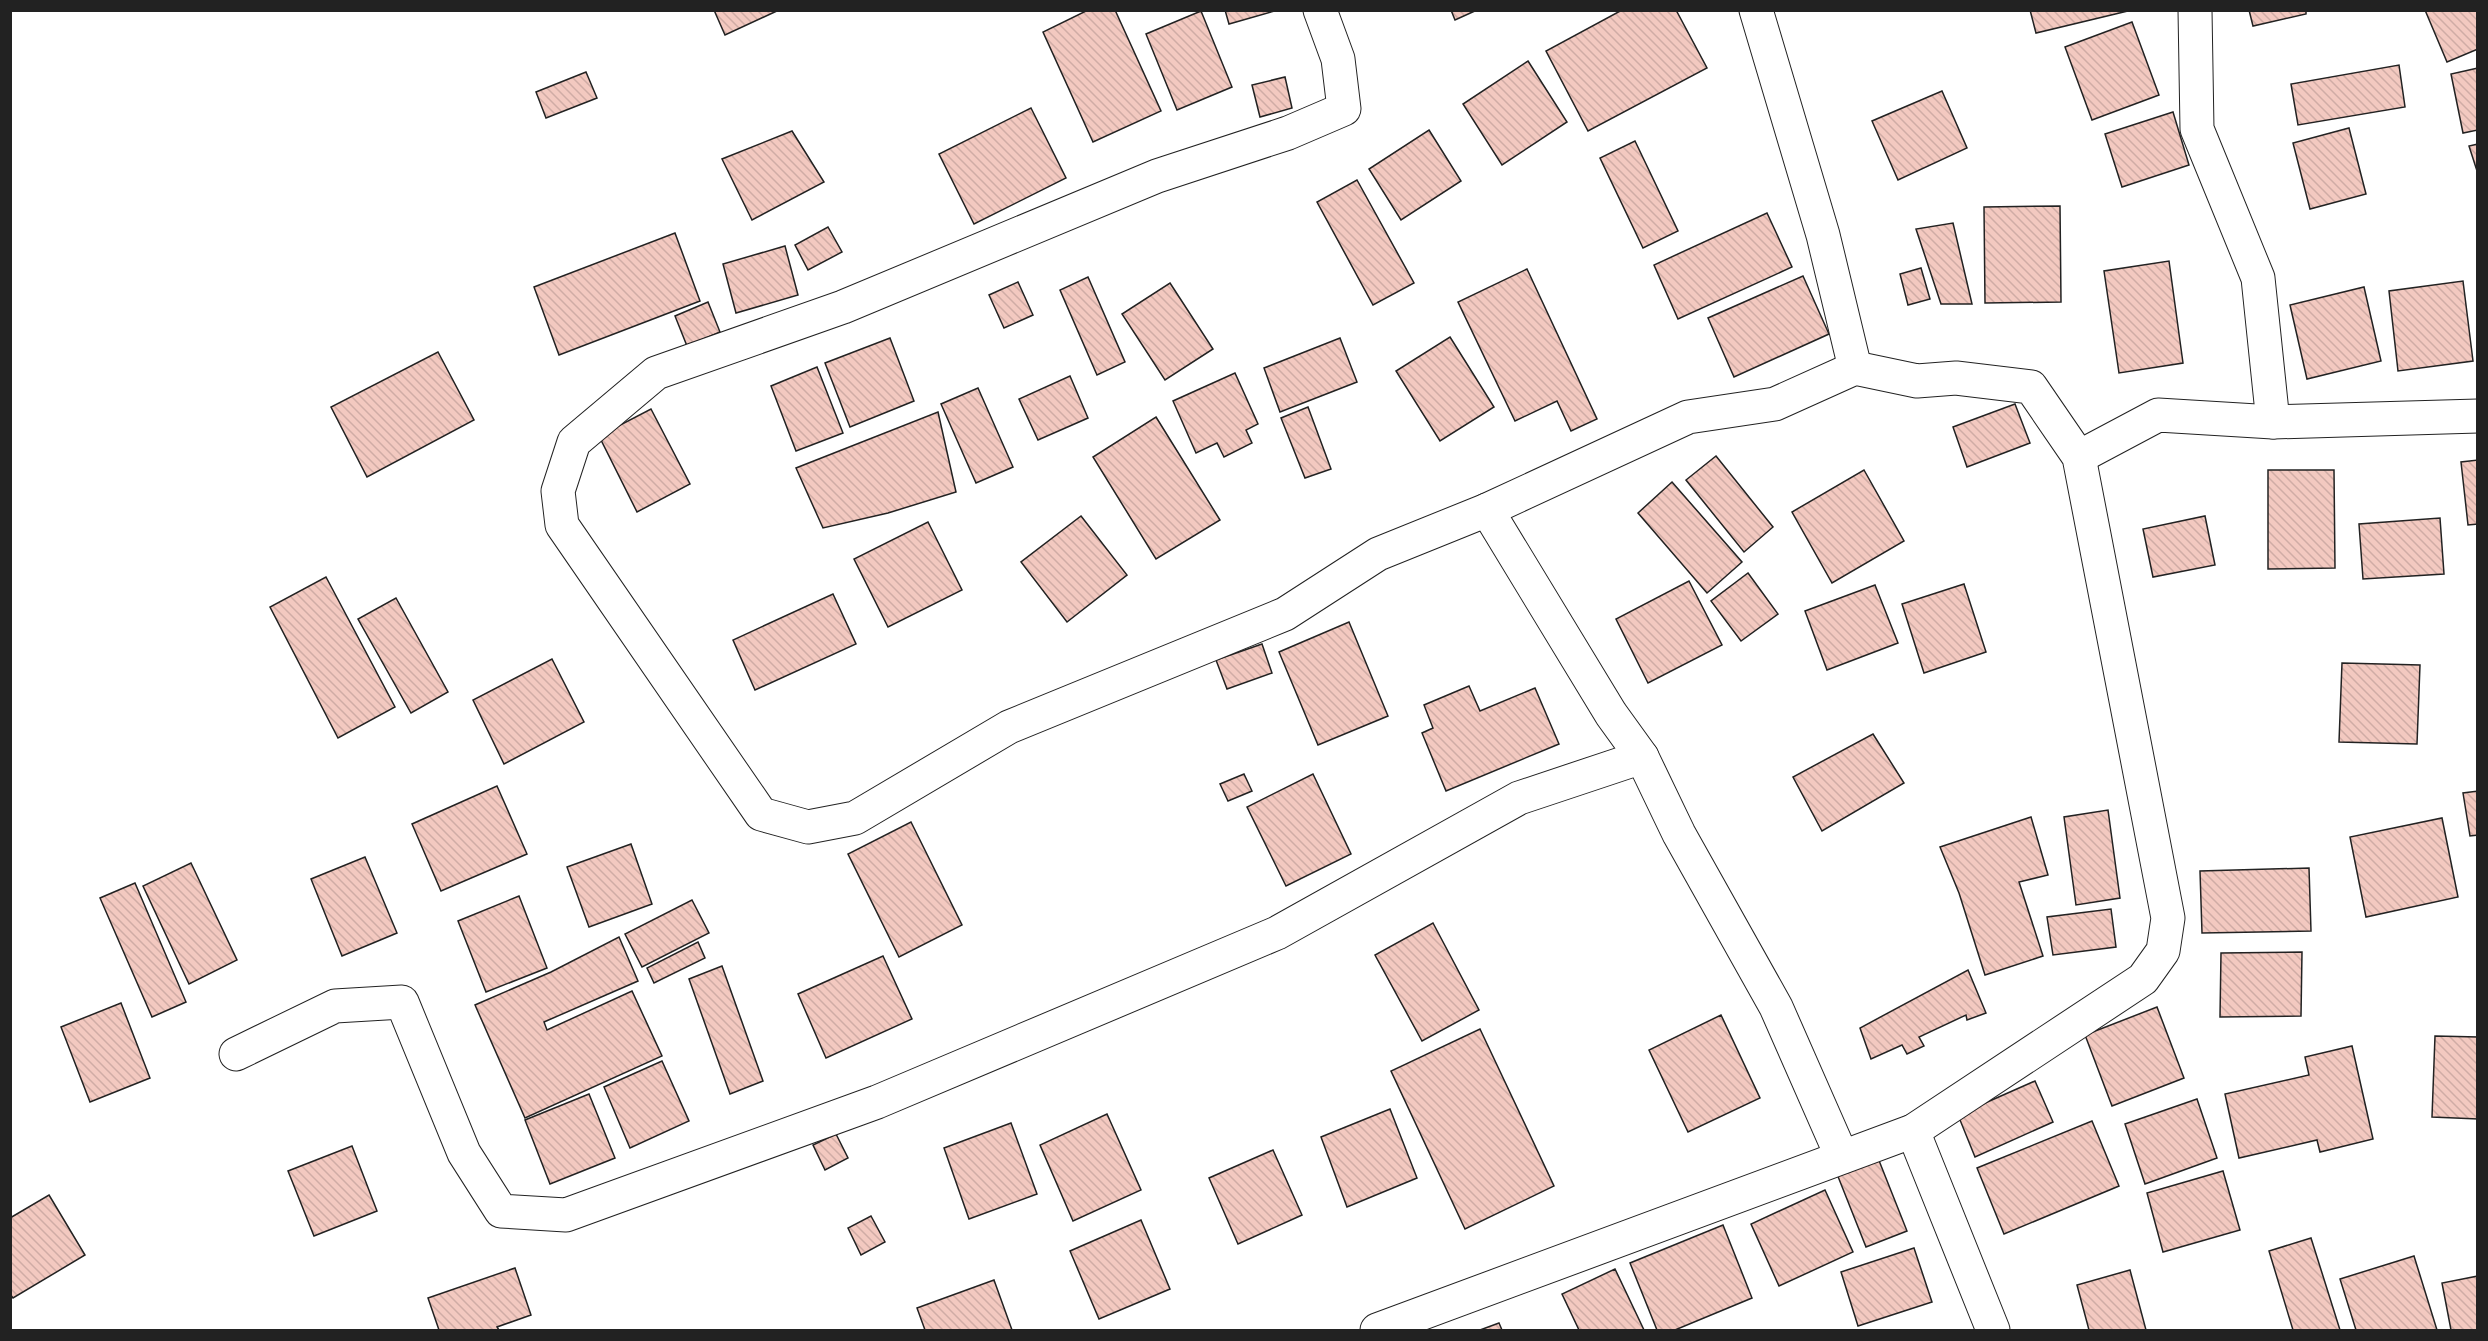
<svg xmlns="http://www.w3.org/2000/svg" width="2488" height="1341" viewBox="0 0 2488 1341" font-family="'DM Sans',sans-serif">
	<style>
		.building { fill: url(#building-back-hatch); stroke: #222; stroke-width: 1.5 }
		.lines { fill: none; stroke-linecap: round; stroke-linejoin: round }
		.minor-casing { stroke: #222; stroke-width: 35 }
		.minor { stroke: #fff; stroke-width: 33 }
	</style>
	<defs>
		<pattern id="building-back-hatch" width="6" height="6" patternUnits="userSpaceOnUse" patternTransform="scale(1.5)"><rect width="6" height="6" fill="#f3c9c0"/><path d="M-1 5l2 2M0 0l6 6M5-1l2 2" fill="none" stroke="#d0aca5"/></pattern>
	</defs>
	<rect width="100%" height="100%" fill="#fff"/>
	<!-- building -->
	<g class="building">
		<path d="M 714,10 L 779,10 L 725,35 Z"/>
		<path d="M 1088,10 L 1115,10 L 1161,111 L 1093,142 L 1043,32 Z"/>
		<path d="M 1225,10 L 1278,10 L 1229,24 Z"/>
		<path d="M 1451,10 L 1477,10 L 1455,20 Z"/>
		<path d="M 1622,10 L 1676,10 L 1707,68 L 1588,131 L 1546,51 Z"/>
		<path d="M 2030,10 L 2132,10 L 2036,33 Z"/>
		<path d="M 2249,10 L 2306,10 L 2306,14 L 2253,26 Z"/>
		<path d="M 2425,10 L 2478,10 L 2478,49 L 2447,62 Z"/>
		<path d="M 1201,11 L 1232,87 L 1177,110 L 1146,34 Z"/>
		<path d="M 2132,22 L 2159,95 L 2092,120 L 2065,47 Z"/>
		<path d="M 1528,61 L 1567,122 L 1502,165 L 1463,104 Z"/>
		<path d="M 2399,65 L 2405,107 L 2298,125 L 2291,84 Z"/>
		<path d="M 2478,68 L 2478,130 L 2463,133 L 2451,74 Z"/>
		<path d="M 586,72 L 597,98 L 546,118 L 536,92 Z"/>
		<path d="M 1285,77 L 1292,108 L 1260,117 L 1252,85 Z"/>
		<path d="M 1942,91 L 1967,148 L 1898,180 L 1872,121 Z"/>
		<path d="M 1031,108 L 1066,178 L 974,224 L 939,154 Z"/>
		<path d="M 2173,112 L 2189,165 L 2122,187 L 2105,134 Z"/>
		<path d="M 2349,128 L 2366,194 L 2310,209 L 2293,143 Z"/>
		<path d="M 1429,130 L 1461,181 L 1401,220 L 1369,169 Z"/>
		<path d="M 792,131 L 824,182 L 752,220 L 722,159 Z"/>
		<path d="M 1635,141 L 1678,231 L 1643,248 L 1600,158 Z"/>
		<path d="M 2478,144 L 2478,174 L 2469,146 Z"/>
		<path d="M 1357,180 L 1414,283 L 1373,305 L 1317,202 Z"/>
		<path d="M 2060,206 L 2061,302 L 1985,303 L 1984,207 Z"/>
		<path d="M 1767,213 L 1792,267 L 1678,319 L 1654,265 Z"/>
		<path d="M 1953,223 L 1972,304 L 1941,304 L 1916,229 Z"/>
		<path d="M 828,227 L 842,252 L 808,270 L 795,245 Z"/>
		<path d="M 675,233 L 700,301 L 559,355 L 534,287 Z"/>
		<path d="M 785,246 L 798,295 L 736,313 L 723,264 Z"/>
		<path d="M 2169,261 L 2183,363 L 2119,373 L 2104,271 Z"/>
		<path d="M 1921,268 L 1930,299 L 1908,305 L 1900,274 Z"/>
		<path d="M 1527,269 L 1597,419 L 1571,431 L 1557,401 L 1515,421 L 1458,302 Z"/>
		<path d="M 1803,276 L 1829,334 L 1734,377 L 1708,318 Z"/>
		<path d="M 1088,277 L 1125,362 L 1097,375 L 1060,290 Z"/>
		<path d="M 2463,281 L 2473,361 L 2398,371 L 2389,291 Z"/>
		<path d="M 1018,282 L 1033,315 L 1004,328 L 989,295 Z"/>
		<path d="M 1170,283 L 1213,349 L 1165,380 L 1122,314 Z"/>
		<path d="M 2364,287 L 2381,361 L 2307,379 L 2290,305 Z"/>
		<path d="M 708,302 L 720,332 L 687,346 L 675,316 Z"/>
		<path d="M 1450,337 L 1494,407 L 1440,441 L 1396,371 Z"/>
		<path d="M 890,338 L 914,401 L 850,427 L 825,363 Z"/>
		<path d="M 1340,338 L 1357,382 L 1280,412 L 1264,368 Z"/>
		<path d="M 438,352 L 474,420 L 367,477 L 331,407 Z"/>
		<path d="M 817,367 L 843,433 L 796,451 L 771,386 Z"/>
		<path d="M 1235,373 L 1258,424 L 1246,430 L 1252,443 L 1224,457 L 1217,443 L 1196,453 L 1173,401 Z"/>
		<path d="M 1070,376 L 1088,418 L 1038,440 L 1019,399 Z"/>
		<path d="M 978,388 L 1013,467 L 976,483 L 941,404 Z"/>
		<path d="M 2015,404 L 2030,443 L 1967,467 L 1953,427 Z"/>
		<path d="M 1308,407 L 1331,469 L 1305,478 L 1281,418 Z"/>
		<path d="M 651,409 L 690,484 L 637,512 L 599,436 Z"/>
		<path d="M 938,412 L 956,492 L 888,513 L 823,528 L 796,468 Z"/>
		<path d="M 1156,417 L 1220,520 L 1156,559 L 1093,457 Z"/>
		<path d="M 1716,456 L 1773,527 L 1744,552 L 1686,480 Z"/>
		<path d="M 2478,460 L 2478,524 L 2468,525 L 2461,462 Z"/>
		<path d="M 1864,470 L 1904,541 L 1832,583 L 1792,512 Z"/>
		<path d="M 2268,470 L 2334,470 L 2335,568 L 2268,569 Z"/>
		<path d="M 1672,482 L 1742,562 L 1707,593 L 1638,513 Z"/>
		<path d="M 1081,516 L 1127,575 L 1067,622 L 1021,562 Z"/>
		<path d="M 2205,516 L 2215,565 L 2153,577 L 2143,529 Z"/>
		<path d="M 2440,518 L 2444,574 L 2363,579 L 2359,524 Z"/>
		<path d="M 928,522 L 962,590 L 888,627 L 854,559 Z"/>
		<path d="M 1748,573 L 1778,614 L 1741,641 L 1711,601 Z"/>
		<path d="M 326,577 L 395,707 L 338,738 L 270,607 Z"/>
		<path d="M 1689,581 L 1722,645 L 1648,683 L 1616,619 Z"/>
		<path d="M 1964,584 L 1986,652 L 1924,673 L 1902,604 Z"/>
		<path d="M 1875,585 L 1898,643 L 1827,670 L 1805,611 Z"/>
		<path d="M 833,594 L 856,644 L 755,690 L 733,640 Z"/>
		<path d="M 396,598 L 448,692 L 411,713 L 358,619 Z"/>
		<path d="M 1349,622 L 1388,716 L 1318,745 L 1279,652 Z"/>
		<path d="M 1262,644 L 1272,673 L 1227,689 L 1216,660 Z"/>
		<path d="M 552,659 L 584,722 L 504,764 L 473,700 Z"/>
		<path d="M 2342,663 L 2420,665 L 2417,744 L 2339,742 Z"/>
		<path d="M 1469,686 L 1480,711 L 1535,688 L 1559,744 L 1446,791 L 1422,733 L 1433,728 L 1424,705 Z"/>
		<path d="M 1873,734 L 1904,783 L 1822,831 L 1793,777 Z"/>
		<path d="M 1244,774 L 1252,791 L 1228,801 L 1220,784 Z"/>
		<path d="M 1313,774 L 1351,854 L 1286,886 L 1247,807 Z"/>
		<path d="M 497,786 L 527,854 L 441,891 L 412,824 Z"/>
		<path d="M 2478,791 L 2478,835 L 2470,836 L 2463,793 Z"/>
		<path d="M 2108,810 L 2120,898 L 2076,905 L 2064,817 Z"/>
		<path d="M 2031,817 L 2048,875 L 2019,882 L 2043,956 L 1985,975 L 1959,893 L 1940,847 Z"/>
		<path d="M 2442,818 L 2458,897 L 2366,917 L 2350,837 Z"/>
		<path d="M 911,822 L 962,925 L 899,957 L 848,854 Z"/>
		<path d="M 631,844 L 652,904 L 589,927 L 567,867 Z"/>
		<path d="M 365,857 L 397,933 L 342,956 L 311,879 Z"/>
		<path d="M 191,863 L 237,960 L 189,984 L 143,886 Z"/>
		<path d="M 2309,868 L 2311,931 L 2202,933 L 2200,871 Z"/>
		<path d="M 135,883 L 186,1002 L 152,1017 L 100,898 Z"/>
		<path d="M 519,896 L 547,968 L 486,992 L 458,921 Z"/>
		<path d="M 692,900 L 709,933 L 642,967 L 625,934 Z"/>
		<path d="M 2111,909 L 2116,947 L 2053,955 L 2047,917 Z"/>
		<path d="M 1433,923 L 1479,1010 L 1422,1041 L 1375,955 Z"/>
		<path d="M 619,937 L 638,981 L 544,1022 L 547,1030 L 632,991 L 662,1056 L 525,1118 L 475,1005 L 551,972 Z"/>
		<path d="M 698,942 L 705,958 L 654,983 L 647,968 Z"/>
		<path d="M 2302,952 L 2301,1016 L 2220,1017 L 2221,953 Z"/>
		<path d="M 883,956 L 912,1019 L 826,1058 L 798,994 Z"/>
		<path d="M 722,966 L 763,1081 L 730,1094 L 689,979 Z"/>
		<path d="M 1968,970 L 1986,1013 L 1967,1020 L 1966,1015 L 1919,1037 L 1924,1046 L 1907,1054 L 1902,1045 L 1871,1059 L 1860,1028 Z"/>
		<path d="M 121,1003 L 150,1078 L 90,1102 L 61,1027 Z"/>
		<path d="M 2157,1007 L 2184,1078 L 2112,1106 L 2085,1035 Z"/>
		<path d="M 1721,1015 L 1760,1098 L 1688,1132 L 1649,1050 Z"/>
		<path d="M 1480,1029 L 1554,1186 L 1465,1229 L 1391,1071 Z"/>
		<path d="M 2435,1036 L 2478,1037 L 2478,1119 L 2432,1117 Z"/>
		<path d="M 2352,1046 L 2373,1139 L 2320,1152 L 2317,1140 L 2239,1158 L 2225,1094 L 2309,1075 L 2305,1057 Z"/>
		<path d="M 662,1061 L 689,1121 L 630,1148 L 604,1087 Z"/>
		<path d="M 2035,1081 L 2053,1122 L 1975,1157 L 1958,1115 Z"/>
		<path d="M 589,1094 L 615,1158 L 550,1184 L 525,1120 Z"/>
		<path d="M 2197,1099 L 2217,1158 L 2145,1184 L 2125,1124 Z"/>
		<path d="M 1390,1109 L 1417,1178 L 1347,1207 L 1321,1137 Z"/>
		<path d="M 1107,1114 L 1141,1190 L 1073,1221 L 1040,1145 Z"/>
		<path d="M 2092,1121 L 2119,1186 L 2004,1234 L 1977,1168 Z"/>
		<path d="M 1011,1123 L 1037,1194 L 969,1219 L 944,1148 Z"/>
		<path d="M 836,1134 L 848,1158 L 825,1170 L 813,1145 Z"/>
		<path d="M 352,1146 L 377,1211 L 314,1236 L 288,1171 Z"/>
		<path d="M 1273,1150 L 1302,1215 L 1238,1244 L 1209,1178 Z"/>
		<path d="M 1878,1158 L 1907,1231 L 1866,1247 L 1837,1174 Z"/>
		<path d="M 2223,1171 L 2240,1230 L 2163,1252 L 2147,1193 Z"/>
		<path d="M 1825,1190 L 1853,1252 L 1779,1286 L 1751,1224 Z"/>
		<path d="M 49,1195 L 85,1255 L 13,1298 L 10,1294 L 10,1218 Z"/>
		<path d="M 871,1216 L 885,1242 L 861,1255 L 848,1228 Z"/>
		<path d="M 1141,1220 L 1170,1289 L 1099,1319 L 1070,1251 Z"/>
		<path d="M 1723,1225 L 1752,1298 L 1675,1330 L 1657,1330 L 1630,1263 Z"/>
		<path d="M 2311,1238 L 2340,1330 L 2293,1330 L 2269,1251 Z"/>
		<path d="M 1914,1248 L 1932,1302 L 1858,1326 L 1841,1272 Z"/>
		<path d="M 2414,1256 L 2437,1330 L 2356,1330 L 2340,1279 Z"/>
		<path d="M 515,1268 L 531,1315 L 497,1327 L 499,1330 L 439,1330 L 428,1298 Z"/>
		<path d="M 1615,1269 L 1644,1330 L 1579,1330 L 1562,1294 Z"/>
		<path d="M 2130,1270 L 2146,1330 L 2089,1330 L 2077,1285 Z"/>
		<path d="M 2478,1276 L 2478,1330 L 2451,1330 L 2442,1283 Z"/>
		<path d="M 994,1280 L 1012,1330 L 925,1330 L 917,1308 Z"/>
		<path d="M 1499,1323 L 1502,1330 L 1480,1330 Z"/>
	</g>
	<g class="lines">
		<!-- minor casing -->
		<g class="minor-casing">
			<g id="minor">
				<path d="M 1320,10 L 1338,59 L 1344,109 L 1288,133 L 1157,176 L 843,307 L 656,373 L 574,442 L 558,491 L 562,525 L 761,814 L 808,827 L 855,818 L 1009,727 L 1285,614 L 1378,554 L 1487,510 L 1688,417 L 1775,404 L 1855,368 L 1917,381 L 1956,378 L 2031,387 L 2079,457 L 2168,918 L 2163,951 L 2143,979 L 1913,1131 L 1377,1330"/>
				<path d="M 1756,10 L 1823,235 L 1855,368"/>
				<path d="M 2195,10 L 2197,129 L 2258,278 L 2273,422"/>
				<path d="M 2079,457 L 2158,415 L 2273,422 L 2478,416"/>
				<path d="M 1487,510 L 1611,714 L 1642,757 L 1679,834 L 1776,1007 L 1842,1157"/>
				<path d="M 236,1054 L 335,1006 L 402,1002 L 464,1153 L 501,1211 L 566,1215 L 877,1102 L 1277,933 L 1519,798 L 1642,757"/>
				<path d="M 1913,1131 L 1993,1330"/>
			</g>
		</g>
		<!-- minor -->
		<use href="#minor" class="minor"/>
	</g>
	<!-- border -->
	<rect width="2488" height="1341" fill="none" stroke="#222222" stroke-width="24"/>
</svg>
